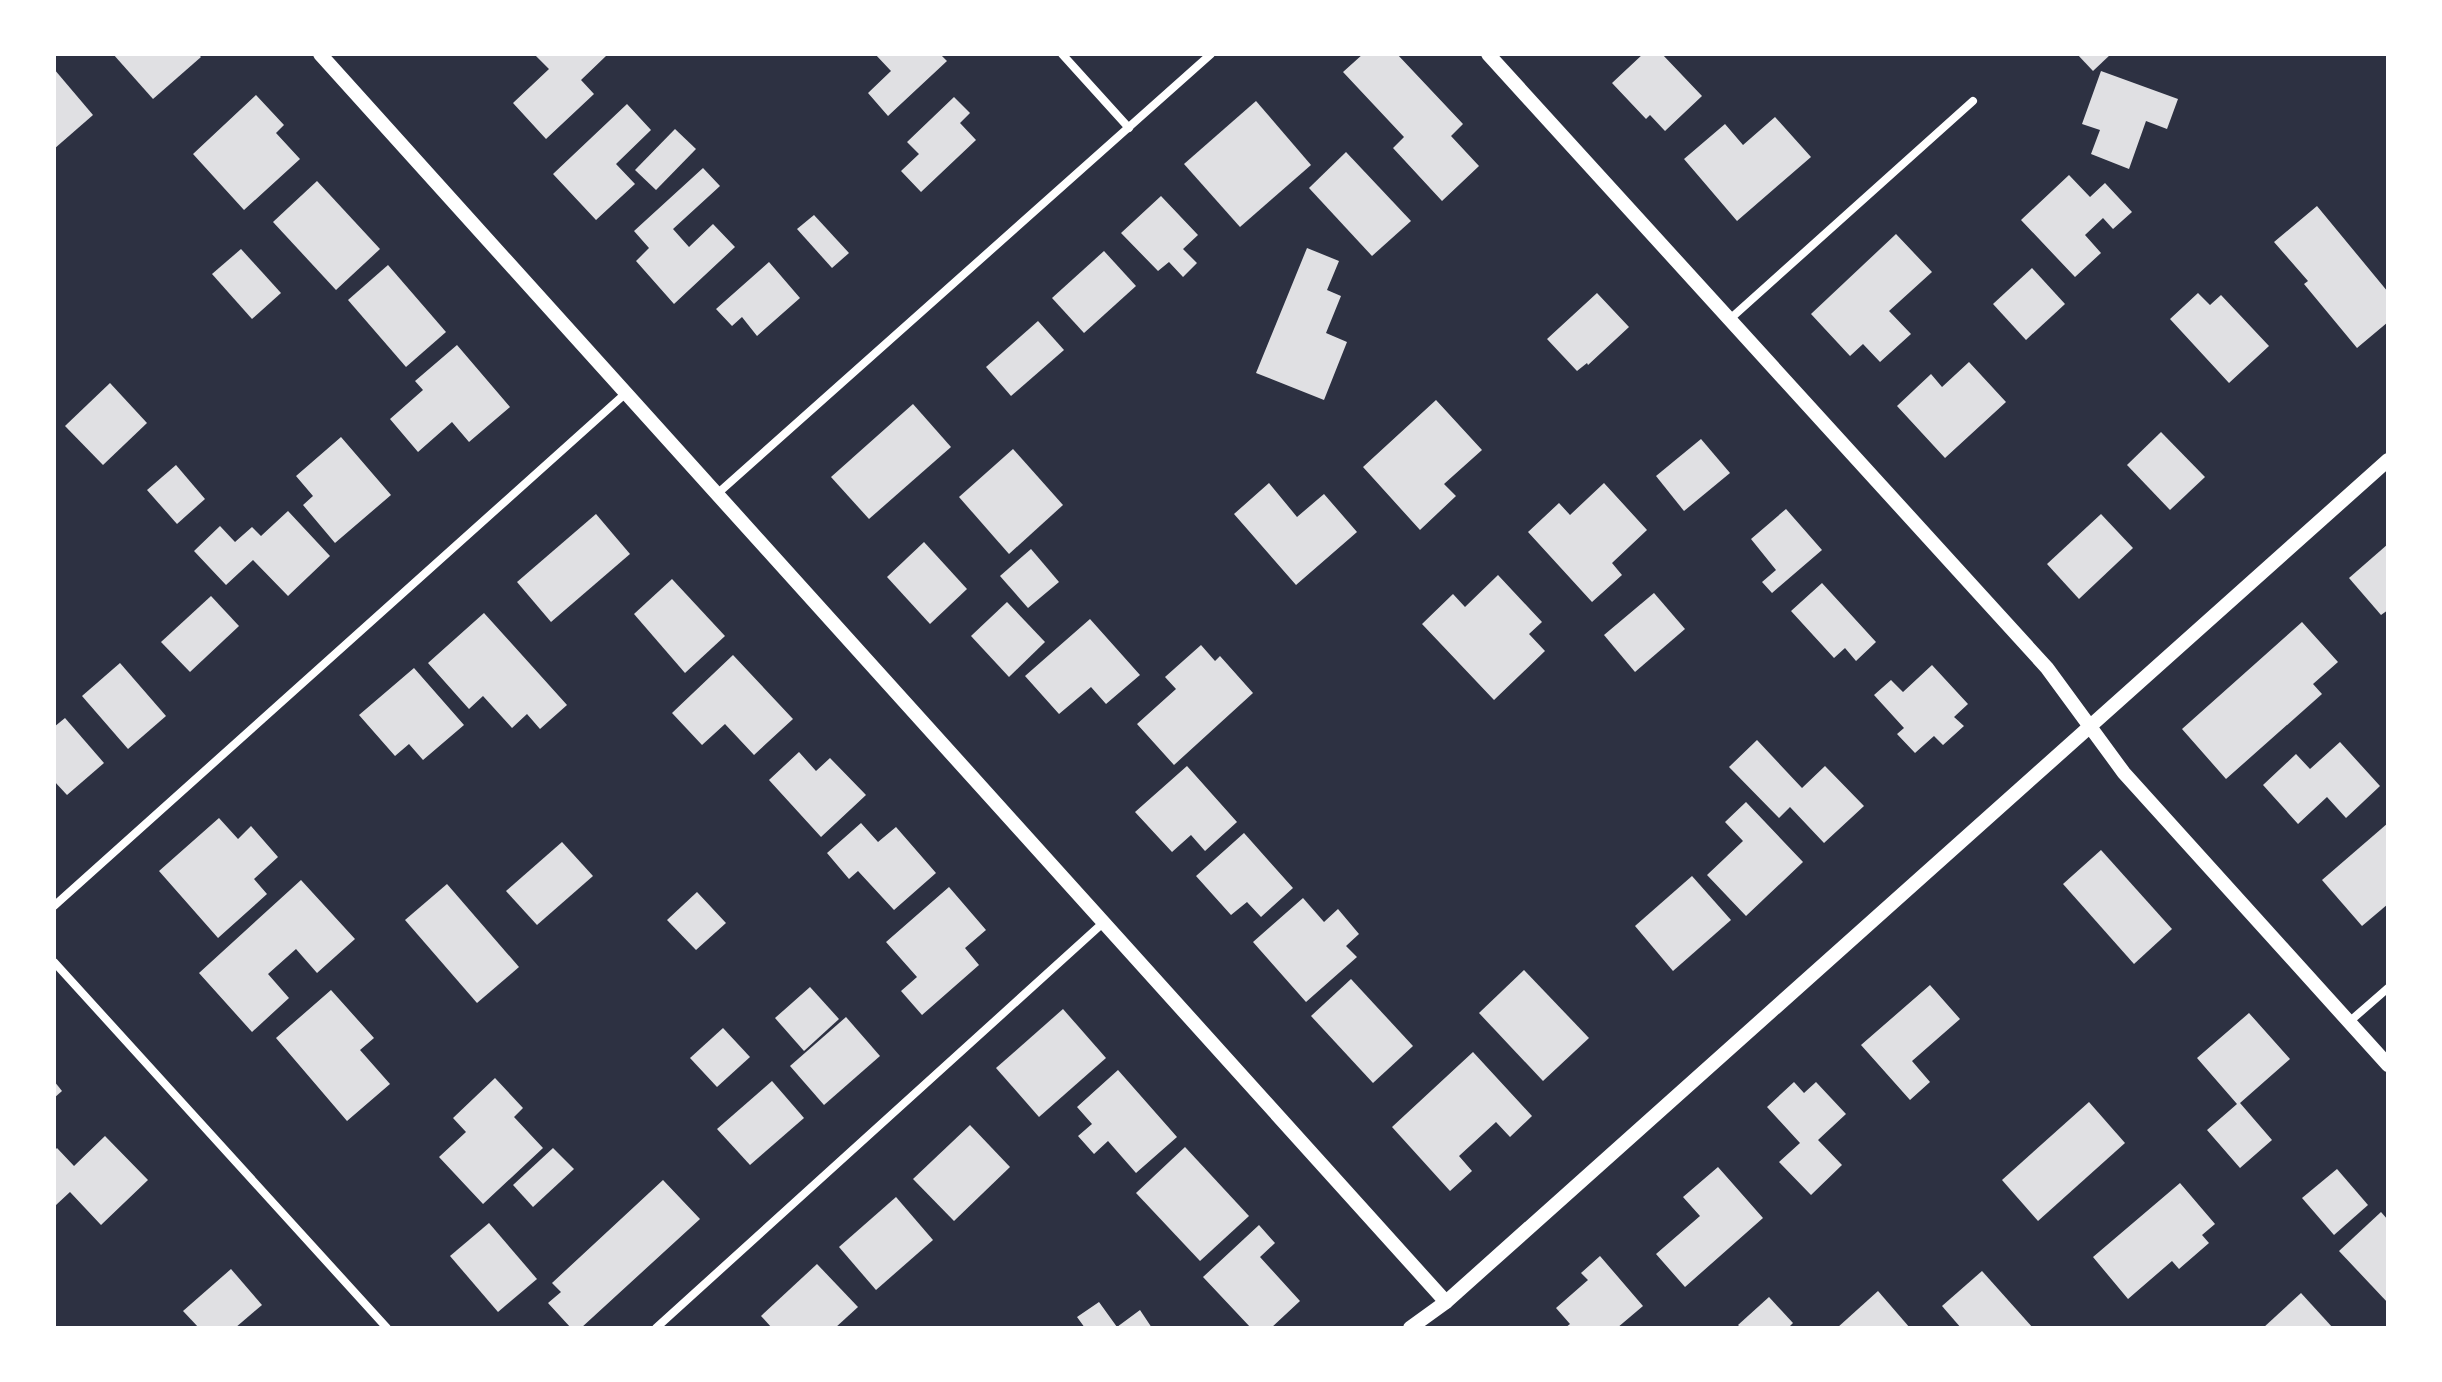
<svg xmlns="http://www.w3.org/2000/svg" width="2442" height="1382" viewBox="0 0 2442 1382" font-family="'Fira Sans',sans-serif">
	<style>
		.building { fill: #e0e0e3 }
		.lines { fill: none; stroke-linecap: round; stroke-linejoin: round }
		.minor { stroke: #fff; stroke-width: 8 }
		.tertiary { stroke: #fff; stroke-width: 14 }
	</style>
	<rect width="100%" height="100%" fill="#2d3142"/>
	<!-- building -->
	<g class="building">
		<path d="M 113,54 L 198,54 L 201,57 L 153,99 Z"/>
		<path d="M 534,54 L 604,54 L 606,56 L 581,80 L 594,94 L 546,139 L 513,103 L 549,69 Z"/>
		<path d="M 875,54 L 940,54 L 947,61 L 888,116 L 868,93 L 891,71 Z"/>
		<path d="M 1363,54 L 1397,54 L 1463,124 L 1451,136 L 1479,166 L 1442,201 L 1393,148 L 1404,137 L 1343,72 Z"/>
		<path d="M 1643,54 L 1662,54 L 1702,96 L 1665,131 L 1650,115 L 1646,119 L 1612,83 Z"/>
		<path d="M 2077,54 L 2111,54 L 2093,71 Z"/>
		<path d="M 54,69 L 93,115 L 54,149 Z"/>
		<path d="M 2101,71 L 2178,99 L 2167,129 L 2146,121 L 2129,169 L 2091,154 L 2100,130 L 2082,124 Z"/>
		<path d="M 256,95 L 284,125 L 276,133 L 300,159 L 244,210 L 193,154 Z"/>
		<path d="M 954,97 L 970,113 L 960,123 L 976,140 L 921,192 L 901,171 L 919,154 L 907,142 Z"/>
		<path d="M 1256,101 L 1311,165 L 1240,227 L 1184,164 Z"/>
		<path d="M 627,104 L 651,130 L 616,164 L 635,184 L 596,220 L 553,174 Z"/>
		<path d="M 1775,117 L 1811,157 L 1737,221 L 1684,159 L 1725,124 L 1743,145 Z"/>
		<path d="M 675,129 L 696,149 L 656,190 L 635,170 Z"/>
		<path d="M 1346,152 L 1411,221 L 1372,256 L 1309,188 Z"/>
		<path d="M 703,168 L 720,186 L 673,229 L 689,247 L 713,224 L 735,247 L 674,304 L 636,261 L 649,248 L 634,231 Z"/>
		<path d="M 2069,175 L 2090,197 L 2105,183 L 2132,212 L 2113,229 L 2103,218 L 2085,235 L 2101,253 L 2075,277 L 2021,220 Z"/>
		<path d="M 317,181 L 380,249 L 336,290 L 273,222 Z"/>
		<path d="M 1161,196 L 1198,235 L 1183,249 L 1197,263 L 1183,277 L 1169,262 L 1158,271 L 1121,233 Z"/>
		<path d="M 2317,206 L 2388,292 L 2388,322 L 2357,348 L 2304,284 L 2308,281 L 2274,242 Z"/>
		<path d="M 814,215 L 849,253 L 832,268 L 797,229 Z"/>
		<path d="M 1896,234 L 1932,272 L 1889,311 L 1911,334 L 1880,362 L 1863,344 L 1850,356 L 1811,314 Z"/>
		<path d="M 1307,248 L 1339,261 L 1327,290 L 1341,296 L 1326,333 L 1347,342 L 1324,400 L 1256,373 Z"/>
		<path d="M 241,249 L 281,293 L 252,319 L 212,274 Z"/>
		<path d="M 1104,251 L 1136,286 L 1084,333 L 1052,298 Z"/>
		<path d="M 769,262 L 800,298 L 757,336 L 742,317 L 732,326 L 716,309 Z"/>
		<path d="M 388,265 L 446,332 L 406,367 L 348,300 Z"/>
		<path d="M 2032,268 L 2065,304 L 2026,340 L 1993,304 Z"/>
		<path d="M 1597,293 L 1629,327 L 1588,365 L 1587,363 L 1577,371 L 1547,339 Z"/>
		<path d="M 2198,293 L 2210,305 L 2221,295 L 2269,346 L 2229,383 L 2170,319 Z"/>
		<path d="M 1038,321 L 1064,350 L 1011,396 L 986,367 Z"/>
		<path d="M 457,345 L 510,407 L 469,442 L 452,422 L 418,452 L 390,419 L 423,390 L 415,381 Z"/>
		<path d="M 1969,362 L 2006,402 L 1945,458 L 1897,406 L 1931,374 L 1942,387 Z"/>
		<path d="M 110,383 L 147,423 L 103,465 L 65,426 Z"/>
		<path d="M 1436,400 L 1482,450 L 1444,484 L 1456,496 L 1420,530 L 1363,467 Z"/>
		<path d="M 913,404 L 951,447 L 869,519 L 831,477 Z"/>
		<path d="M 2161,432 L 2205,477 L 2170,510 L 2127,465 Z"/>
		<path d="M 341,437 L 391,495 L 335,543 L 303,505 L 313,496 L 296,476 Z"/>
		<path d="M 1701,439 L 1730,473 L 1684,511 L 1656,476 Z"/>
		<path d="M 1013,449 L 1063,505 L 1009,554 L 959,497 Z"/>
		<path d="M 176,465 L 205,499 L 177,524 L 147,490 Z"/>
		<path d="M 1269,483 L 1297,517 L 1324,494 L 1357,532 L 1296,585 L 1234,514 Z"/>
		<path d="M 1604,483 L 1647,530 L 1612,563 L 1622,575 L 1592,602 L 1528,532 L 1559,503 L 1570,515 Z"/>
		<path d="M 1786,509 L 1822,550 L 1772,593 L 1762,582 L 1776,570 L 1751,539 Z"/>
		<path d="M 288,511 L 330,556 L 288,596 L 253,560 L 226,585 L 194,551 L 220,526 L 235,542 L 252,527 L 261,536 Z"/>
		<path d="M 596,514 L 630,554 L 551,622 L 517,582 Z"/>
		<path d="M 2101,514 L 2133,548 L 2079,599 L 2047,564 Z"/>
		<path d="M 924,542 L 967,589 L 930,624 L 887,577 Z"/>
		<path d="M 2388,544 L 2388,610 L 2381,615 L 2349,578 Z"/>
		<path d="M 1031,549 L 1059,582 L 1028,608 L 1000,576 Z"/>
		<path d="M 1498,575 L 1542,622 L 1529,634 L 1545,651 L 1494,700 L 1422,624 L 1453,594 L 1465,607 Z"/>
		<path d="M 672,579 L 725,636 L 685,673 L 634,614 Z"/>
		<path d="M 1822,583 L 1876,642 L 1856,661 L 1845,648 L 1834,658 L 1791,611 Z"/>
		<path d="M 1654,593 L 1685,629 L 1635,672 L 1604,635 Z"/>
		<path d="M 211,596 L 239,626 L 190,672 L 161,642 Z"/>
		<path d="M 1007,602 L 1045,642 L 1009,677 L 971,636 Z"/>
		<path d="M 484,613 L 567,705 L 540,729 L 527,714 L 512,728 L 483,696 L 469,709 L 428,663 Z"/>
		<path d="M 1090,619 L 1140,675 L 1106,704 L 1091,687 L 1059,714 L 1025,676 Z"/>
		<path d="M 2302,622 L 2338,662 L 2313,684 L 2322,694 L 2226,779 L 2182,729 Z"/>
		<path d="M 1201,645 L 1215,661 L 1220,656 L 1253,693 L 1174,765 L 1137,724 L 1176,689 L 1165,677 Z"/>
		<path d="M 733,655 L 793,719 L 754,755 L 725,724 L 702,745 L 672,713 Z"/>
		<path d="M 120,663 L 166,716 L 128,749 L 82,696 Z"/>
		<path d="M 1932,665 L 1968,704 L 1954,717 L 1964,726 L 1943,745 L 1934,736 L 1915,753 L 1897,734 L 1904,728 L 1874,695 L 1891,680 L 1903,692 Z"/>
		<path d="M 414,668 L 464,725 L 423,760 L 409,744 L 395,756 L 359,715 Z"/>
		<path d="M 65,718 L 104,763 L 67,795 L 54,781 L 54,727 Z"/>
		<path d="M 1757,740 L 1802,788 L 1825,766 L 1864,806 L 1824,843 L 1790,807 L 1779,818 L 1729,767 Z"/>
		<path d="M 2340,742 L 2380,786 L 2346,818 L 2327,797 L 2298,824 L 2263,785 L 2296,754 L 2310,769 Z"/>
		<path d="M 799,752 L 816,771 L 830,758 L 866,795 L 821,837 L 769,780 Z"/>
		<path d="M 1187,766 L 1237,822 L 1205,851 L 1191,835 L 1172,852 L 1135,812 Z"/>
		<path d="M 1746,802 L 1803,862 L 1746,916 L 1707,875 L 1743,841 L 1725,822 Z"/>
		<path d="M 219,818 L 238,839 L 251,826 L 278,857 L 254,879 L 267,894 L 218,938 L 159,871 Z"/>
		<path d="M 861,823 L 878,842 L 896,827 L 936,873 L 894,910 L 858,871 L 849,879 L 827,853 Z"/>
		<path d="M 2388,823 L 2388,904 L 2362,926 L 2322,880 Z"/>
		<path d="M 1244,833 L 1293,888 L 1261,917 L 1247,902 L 1231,915 L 1196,876 Z"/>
		<path d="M 562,842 L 593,876 L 537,925 L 506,891 Z"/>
		<path d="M 2101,850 L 2172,929 L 2134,964 L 2063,884 Z"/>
		<path d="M 1692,876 L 1731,920 L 1673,971 L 1635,926 Z"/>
		<path d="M 301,880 L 355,939 L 317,973 L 296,949 L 268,974 L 289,998 L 252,1032 L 199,973 Z"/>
		<path d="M 447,884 L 519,967 L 477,1003 L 405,920 Z"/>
		<path d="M 949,887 L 986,930 L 965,948 L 979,965 L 922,1015 L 901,991 L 917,977 L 886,942 Z"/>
		<path d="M 697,892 L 726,923 L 696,950 L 667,920 Z"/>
		<path d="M 1303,898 L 1324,922 L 1338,909 L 1359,934 L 1346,946 L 1357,957 L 1306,1002 L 1253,942 Z"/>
		<path d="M 1524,970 L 1589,1038 L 1543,1081 L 1479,1013 Z"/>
		<path d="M 1351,979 L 1413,1046 L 1373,1083 L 1311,1016 Z"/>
		<path d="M 1930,985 L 1960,1019 L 1912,1061 L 1930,1082 L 1910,1100 L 1861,1045 Z"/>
		<path d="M 810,987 L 839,1019 L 804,1051 L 775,1018 Z"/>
		<path d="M 331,990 L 374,1038 L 360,1050 L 390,1084 L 347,1121 L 276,1038 Z"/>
		<path d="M 1063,1009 L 1106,1058 L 1039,1117 L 996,1068 Z"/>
		<path d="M 2249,1013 L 2290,1059 L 2240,1103 L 2272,1140 L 2240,1168 L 2207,1130 L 2237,1104 L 2197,1058 Z"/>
		<path d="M 846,1017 L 880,1056 L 824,1105 L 790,1066 Z"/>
		<path d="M 723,1028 L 750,1057 L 717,1087 L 690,1058 Z"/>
		<path d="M 1473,1052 L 1532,1116 L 1510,1137 L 1496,1122 L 1459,1156 L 1472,1171 L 1450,1191 L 1392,1127 Z"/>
		<path d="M 1118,1070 L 1177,1137 L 1136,1173 L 1108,1141 L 1094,1154 L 1078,1136 L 1092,1124 L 1077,1107 Z"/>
		<path d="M 495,1078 L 523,1108 L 514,1117 L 543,1148 L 483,1204 L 439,1157 L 466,1132 L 453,1118 Z"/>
		<path d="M 54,1081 L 62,1091 L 54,1098 Z"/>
		<path d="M 772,1081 L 804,1118 L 750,1165 L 717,1129 Z"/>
		<path d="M 1794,1082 L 1804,1093 L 1816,1082 L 1846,1114 L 1818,1140 L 1842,1165 L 1811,1195 L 1779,1162 L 1800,1143 L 1767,1107 Z"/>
		<path d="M 2089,1102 L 2125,1143 L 2038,1221 L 2002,1180 Z"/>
		<path d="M 970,1125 L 1010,1167 L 954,1221 L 913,1179 Z"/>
		<path d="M 105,1136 L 148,1180 L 101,1225 L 70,1192 L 56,1205 L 54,1203 L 54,1151 L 57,1148 L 74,1166 Z"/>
		<path d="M 1185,1147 L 1249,1216 L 1200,1261 L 1136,1193 Z"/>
		<path d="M 553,1148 L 574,1169 L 533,1207 L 513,1185 Z"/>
		<path d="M 1718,1167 L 1763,1218 L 1685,1287 L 1656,1254 L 1700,1216 L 1683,1197 Z"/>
		<path d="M 2337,1169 L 2368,1205 L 2334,1235 L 2302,1198 Z"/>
		<path d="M 663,1180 L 700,1219 L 581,1328 L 571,1328 L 548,1303 L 561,1292 L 552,1283 Z"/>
		<path d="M 2180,1183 L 2215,1224 L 2202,1235 L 2209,1243 L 2179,1269 L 2172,1261 L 2128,1299 L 2093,1257 Z"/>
		<path d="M 896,1197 L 933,1240 L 876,1290 L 839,1247 Z"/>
		<path d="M 2381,1212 L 2388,1220 L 2388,1303 L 2339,1251 Z"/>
		<path d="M 489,1223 L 537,1279 L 498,1312 L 450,1256 Z"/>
		<path d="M 1259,1225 L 1275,1243 L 1260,1257 L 1300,1301 L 1271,1328 L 1251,1328 L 1203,1277 Z"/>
		<path d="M 1600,1256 L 1643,1306 L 1617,1328 L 1565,1328 L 1570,1324 L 1556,1308 L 1588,1280 L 1581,1273 Z"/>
		<path d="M 817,1264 L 858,1307 L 835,1328 L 772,1328 L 761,1316 Z"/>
		<path d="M 231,1269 L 262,1305 L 235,1328 L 199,1328 L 183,1311 Z"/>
		<path d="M 1982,1271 L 2033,1328 L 1961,1328 L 1942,1306 Z"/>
		<path d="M 1878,1291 L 1910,1328 L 1837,1328 Z"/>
		<path d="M 2301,1293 L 2333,1328 L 2263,1328 Z"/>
		<path d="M 1769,1297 L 1793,1323 L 1788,1328 L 1741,1328 L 1738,1325 Z"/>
		<path d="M 1099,1302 L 1117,1327 L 1140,1310 L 1152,1328 L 1085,1328 L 1077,1317 Z"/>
	</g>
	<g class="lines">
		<!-- minor -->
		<g class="minor">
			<path d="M 1062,54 L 1129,128"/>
			<path d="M 1730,319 L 1973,101"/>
			<path d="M 717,494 L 1211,54"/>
			<path d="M 54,906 L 626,393"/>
			<path d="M 54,962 L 387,1328"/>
			<path d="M 2349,1022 L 2388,988"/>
			<path d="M 656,1328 L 1104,922"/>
		</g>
		<!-- tertiary -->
		<g class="tertiary">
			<path d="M 320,54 L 1446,1302"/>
			<path d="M 1488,54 L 2047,668 L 2124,773 L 2388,1065"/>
			<path d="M 1410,1328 L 1446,1302 L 2388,460"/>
		</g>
	</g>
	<!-- border -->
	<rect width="2442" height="1382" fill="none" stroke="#ffffff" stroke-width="112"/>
</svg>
